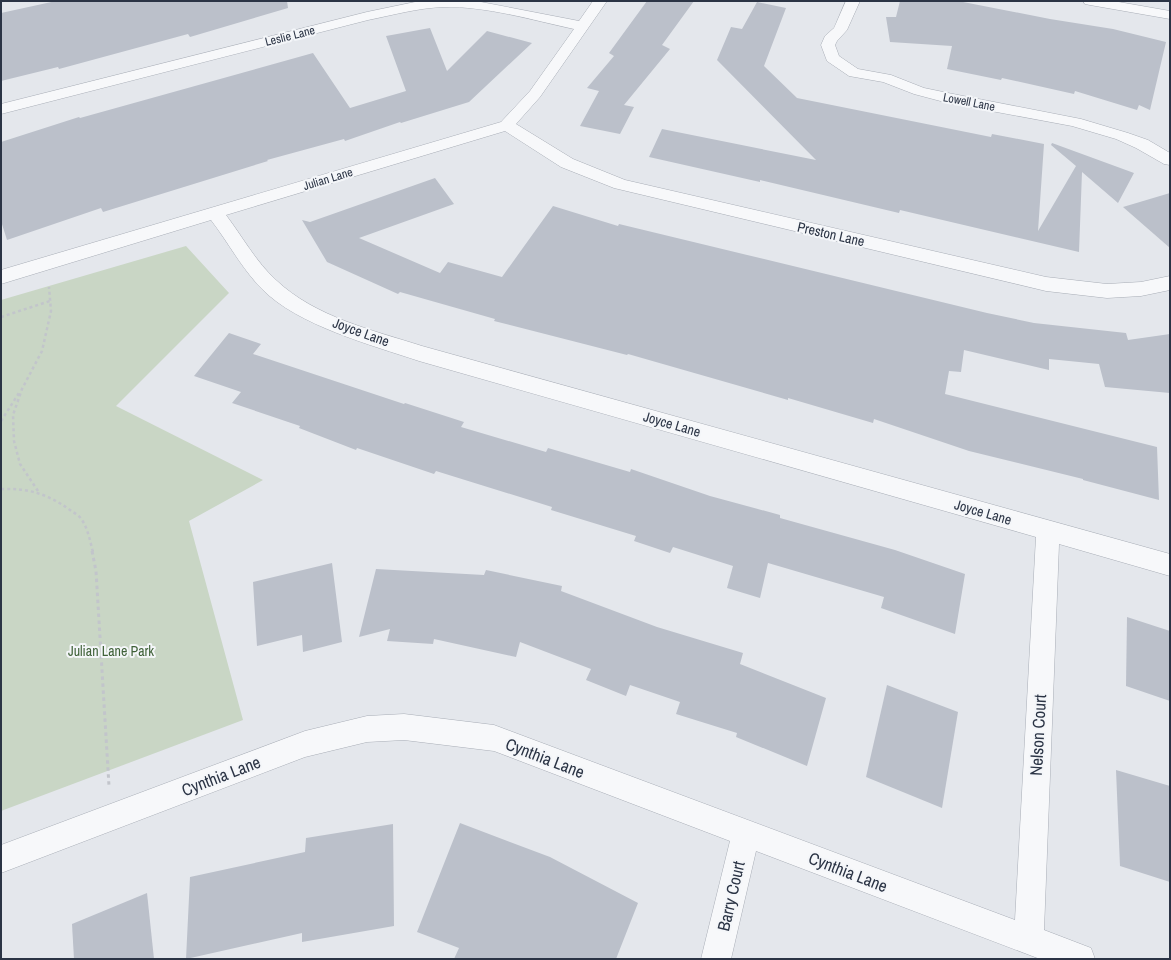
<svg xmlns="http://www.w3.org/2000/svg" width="1171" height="960" viewBox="0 0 1171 960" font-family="'Archivo Narrow',sans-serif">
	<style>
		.green { fill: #c9d6c5 }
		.building { fill: #bbc0ca }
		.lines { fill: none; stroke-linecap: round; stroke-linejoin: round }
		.street-casing { stroke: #a9aeb7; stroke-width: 1 }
		.path-far1 { stroke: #c2c5cb; stroke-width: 2.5; stroke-dasharray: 3 3; stroke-linecap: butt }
		.path { stroke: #c2c5cb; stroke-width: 3; stroke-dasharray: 3.5 3.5; stroke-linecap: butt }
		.street { fill: #f7f8fa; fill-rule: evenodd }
		.labels { text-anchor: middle; stroke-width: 4; stroke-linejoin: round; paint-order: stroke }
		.far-street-label { font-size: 12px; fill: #2b3445; stroke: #f4f6f9 }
		.street-label { font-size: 14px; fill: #2b3445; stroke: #f4f6f9 }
		.park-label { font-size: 14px; fill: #3f6138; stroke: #f4f6f9 }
		.near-street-label { font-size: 17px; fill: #2b3445; stroke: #f4f6f9 }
	</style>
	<rect width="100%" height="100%" fill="#e4e7ec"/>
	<!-- green -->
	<path class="green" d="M 186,246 L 229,293 L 116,406 L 263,480 L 189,521 L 243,720 L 1,811 L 1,300 Z"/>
	<!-- building -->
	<g class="building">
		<path d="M 56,1 L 287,1 L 288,8 L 190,37 L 188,34 L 59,69 L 58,67 L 1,81 L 1,13 Z"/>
		<path d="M 647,1 L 694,1 L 662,45 L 670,49 L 624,105 L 634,107 L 620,134 L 580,126 L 599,91 L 587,88 L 614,56 L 609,53 Z"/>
		<path d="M 900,1 L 958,1 L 1050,19 L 1113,29 L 1166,42 L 1150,110 L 1139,105 L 1137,110 L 1075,91 L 1074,94 L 1002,78 L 1001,80 L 947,69 L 952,46 L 890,42 L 886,17 L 896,17 Z"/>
		<path d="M 757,2 L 786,8 L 764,66 L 797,98 L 991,137 L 992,134 L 1044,144 L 1038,231 L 1076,166 L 1051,145 L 1052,143 L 1134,173 L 1118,203 L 1082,172 L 1079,252 L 900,210 L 899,213 L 760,180 L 760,182 L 649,157 L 662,129 L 816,160 L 717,60 L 731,27 L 742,29 Z"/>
		<path d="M 430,28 L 447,71 L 487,31 L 532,43 L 469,102 L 401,123 L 400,122 L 345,141 L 344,139 L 267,160 L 268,161 L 103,212 L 101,208 L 7,240 L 1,221 L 1,142 L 79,117 L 80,118 L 313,53 L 350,108 L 406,91 L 386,36 Z"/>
		<path d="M 435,178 L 454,204 L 359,238 L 440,273 L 448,262 L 502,277 L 553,206 L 618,226 L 619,224 L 987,313 L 1034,323 L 1126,333 L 1128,340 L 1170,334 L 1170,393 L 1105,387 L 1099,364 L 1049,359 L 1049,370 L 964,350 L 961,372 L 949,371 L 945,394 L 1157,447 L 1159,500 L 1083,480 L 1083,479 L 969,451 L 874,419 L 873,423 L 788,398 L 788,400 L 628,354 L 627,355 L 494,321 L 495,319 L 400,292 L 398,294 L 327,262 L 302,220 L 310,222 Z"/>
		<path d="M 1170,193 L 1170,248 L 1123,207 Z"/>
		<path d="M 229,333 L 261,344 L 253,354 L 404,404 L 405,403 L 464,422 L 461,427 L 546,452 L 548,448 L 630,472 L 631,469 L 710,496 L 780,515 L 780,518 L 895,550 L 965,574 L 955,634 L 881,608 L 884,597 L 768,563 L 760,598 L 727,588 L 733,566 L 673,547 L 670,553 L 634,541 L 636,536 L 551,510 L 552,507 L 436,471 L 434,474 L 357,448 L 356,450 L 299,428 L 300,426 L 232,403 L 241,392 L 194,376 Z"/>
		<path d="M 332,563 L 342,642 L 303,652 L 302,635 L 257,646 L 253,582 Z"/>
		<path d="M 376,569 L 484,575 L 486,570 L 562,586 L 561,591 L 657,627 L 743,653 L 740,664 L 826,698 L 807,766 L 736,737 L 737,733 L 676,714 L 680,702 L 630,685 L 626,696 L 586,680 L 591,669 L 520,642 L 516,657 L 434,639 L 433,644 L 387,641 L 390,629 L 359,637 Z"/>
		<path d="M 1127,617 L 1170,631 L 1170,701 L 1126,686 Z"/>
		<path d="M 887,685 L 958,712 L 942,808 L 866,777 Z"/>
		<path d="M 1116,770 L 1170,786 L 1170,882 L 1120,866 Z"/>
		<path d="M 460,823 L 550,857 L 638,903 L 616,959 L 454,959 L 459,948 L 417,932 Z"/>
		<path d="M 393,824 L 394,926 L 302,942 L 302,933 L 186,959 L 190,877 L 305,852 L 306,838 Z"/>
		<path d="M 147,893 L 154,959 L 74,959 L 72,924 Z"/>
	</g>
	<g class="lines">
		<!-- street casing -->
		<g class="street-casing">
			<g id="street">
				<path d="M 420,1 L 481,2 L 579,21 L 593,1 L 607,1 L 540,97 L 516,124 L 573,159 L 625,180 L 1046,277 L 1107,284 L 1141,282 L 1170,276 L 1170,290 L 1141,296 L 1107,298 L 1046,291 L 614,188 L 561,167 L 505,131 L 226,215 C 242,236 256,262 276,280 C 315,317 372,330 422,346 L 1170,554 L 1170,576 L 1059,544 L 1044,930 L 1091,948 L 1095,959 L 1040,959 L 756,851 L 731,959 L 701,959 L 730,841 L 494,751 L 404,740 L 367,742 L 305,757 L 1,873 L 1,845 L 305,731 L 367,716 L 404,714 L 494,725 L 1015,920 L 1036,537 L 419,361 C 371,345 297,325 262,289 C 242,269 228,242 211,220 L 1,284 L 1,270 L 501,122 L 530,91 L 574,29 C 532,20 486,6 443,7 C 418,8 393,15 368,20 L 1,114 L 1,104 L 367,12 Z"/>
				<path d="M 846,1 L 860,1 L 847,30 L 837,41 L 835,45 L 839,56 L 858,69 L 891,75 L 924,88 L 948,93 L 1081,119 L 1128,133 L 1148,140 L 1170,153 L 1170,165 L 1164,164 L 1136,148 L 1116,139 L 1072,126 L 948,103 L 914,94 L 883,82 L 849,76 L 827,61 L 821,45 L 825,36 L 834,28 Z"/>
				<path d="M 1083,1 L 1113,1 L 1170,11 L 1170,19 L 1090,5 L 1085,4 Z"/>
			</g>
		</g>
		<!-- path-far1 -->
		<g class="path-far1">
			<path d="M 1,317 L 50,301"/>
			<path d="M 1,421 L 19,393"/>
			<path d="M 1,489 C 28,488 48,494 70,510 C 74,513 79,515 82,520 C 88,529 90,541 93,552"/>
			<path d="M 38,491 L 20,464 L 14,441 L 13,415 L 22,389 L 42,351 L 51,311 L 49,287"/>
		</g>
		<!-- path -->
		<path class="path" d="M 92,551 L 96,571 L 109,786"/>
		<!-- street -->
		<use href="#street" class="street"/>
	</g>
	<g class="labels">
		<!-- far-street labels -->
		<g class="far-street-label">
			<text transform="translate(290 36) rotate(-14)" y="4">Leslie Lane</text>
			<text transform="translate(969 102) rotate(11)" y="4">Lowell Lane</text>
			<text transform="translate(328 179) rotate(-17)" y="4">Julian Lane</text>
		</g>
		<!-- street labels -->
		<g class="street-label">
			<text transform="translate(831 234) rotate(13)" y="5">Preston Lane</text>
			<text transform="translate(361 332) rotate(20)" y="5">Joyce Lane</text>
			<text transform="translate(672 424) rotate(16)" y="5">Joyce Lane</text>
			<text transform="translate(983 512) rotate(16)" y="5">Joyce Lane</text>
		</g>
		<!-- park labels -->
		<g class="park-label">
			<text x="111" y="656">Julian Lane Park</text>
		</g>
		<!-- near-street labels -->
		<g class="near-street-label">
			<text transform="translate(1038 735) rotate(-87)" y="6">Nelson Court</text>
			<text transform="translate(545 758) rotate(21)" y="6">Cynthia Lane</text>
			<text transform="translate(221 776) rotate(-21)" y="6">Cynthia Lane</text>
			<text transform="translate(848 872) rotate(21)" y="6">Cynthia Lane</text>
			<text transform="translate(731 896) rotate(-77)" y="6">Barry Court</text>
		</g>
	</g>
	<!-- border -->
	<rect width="1171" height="960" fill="none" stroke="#2b3445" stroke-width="4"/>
</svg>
